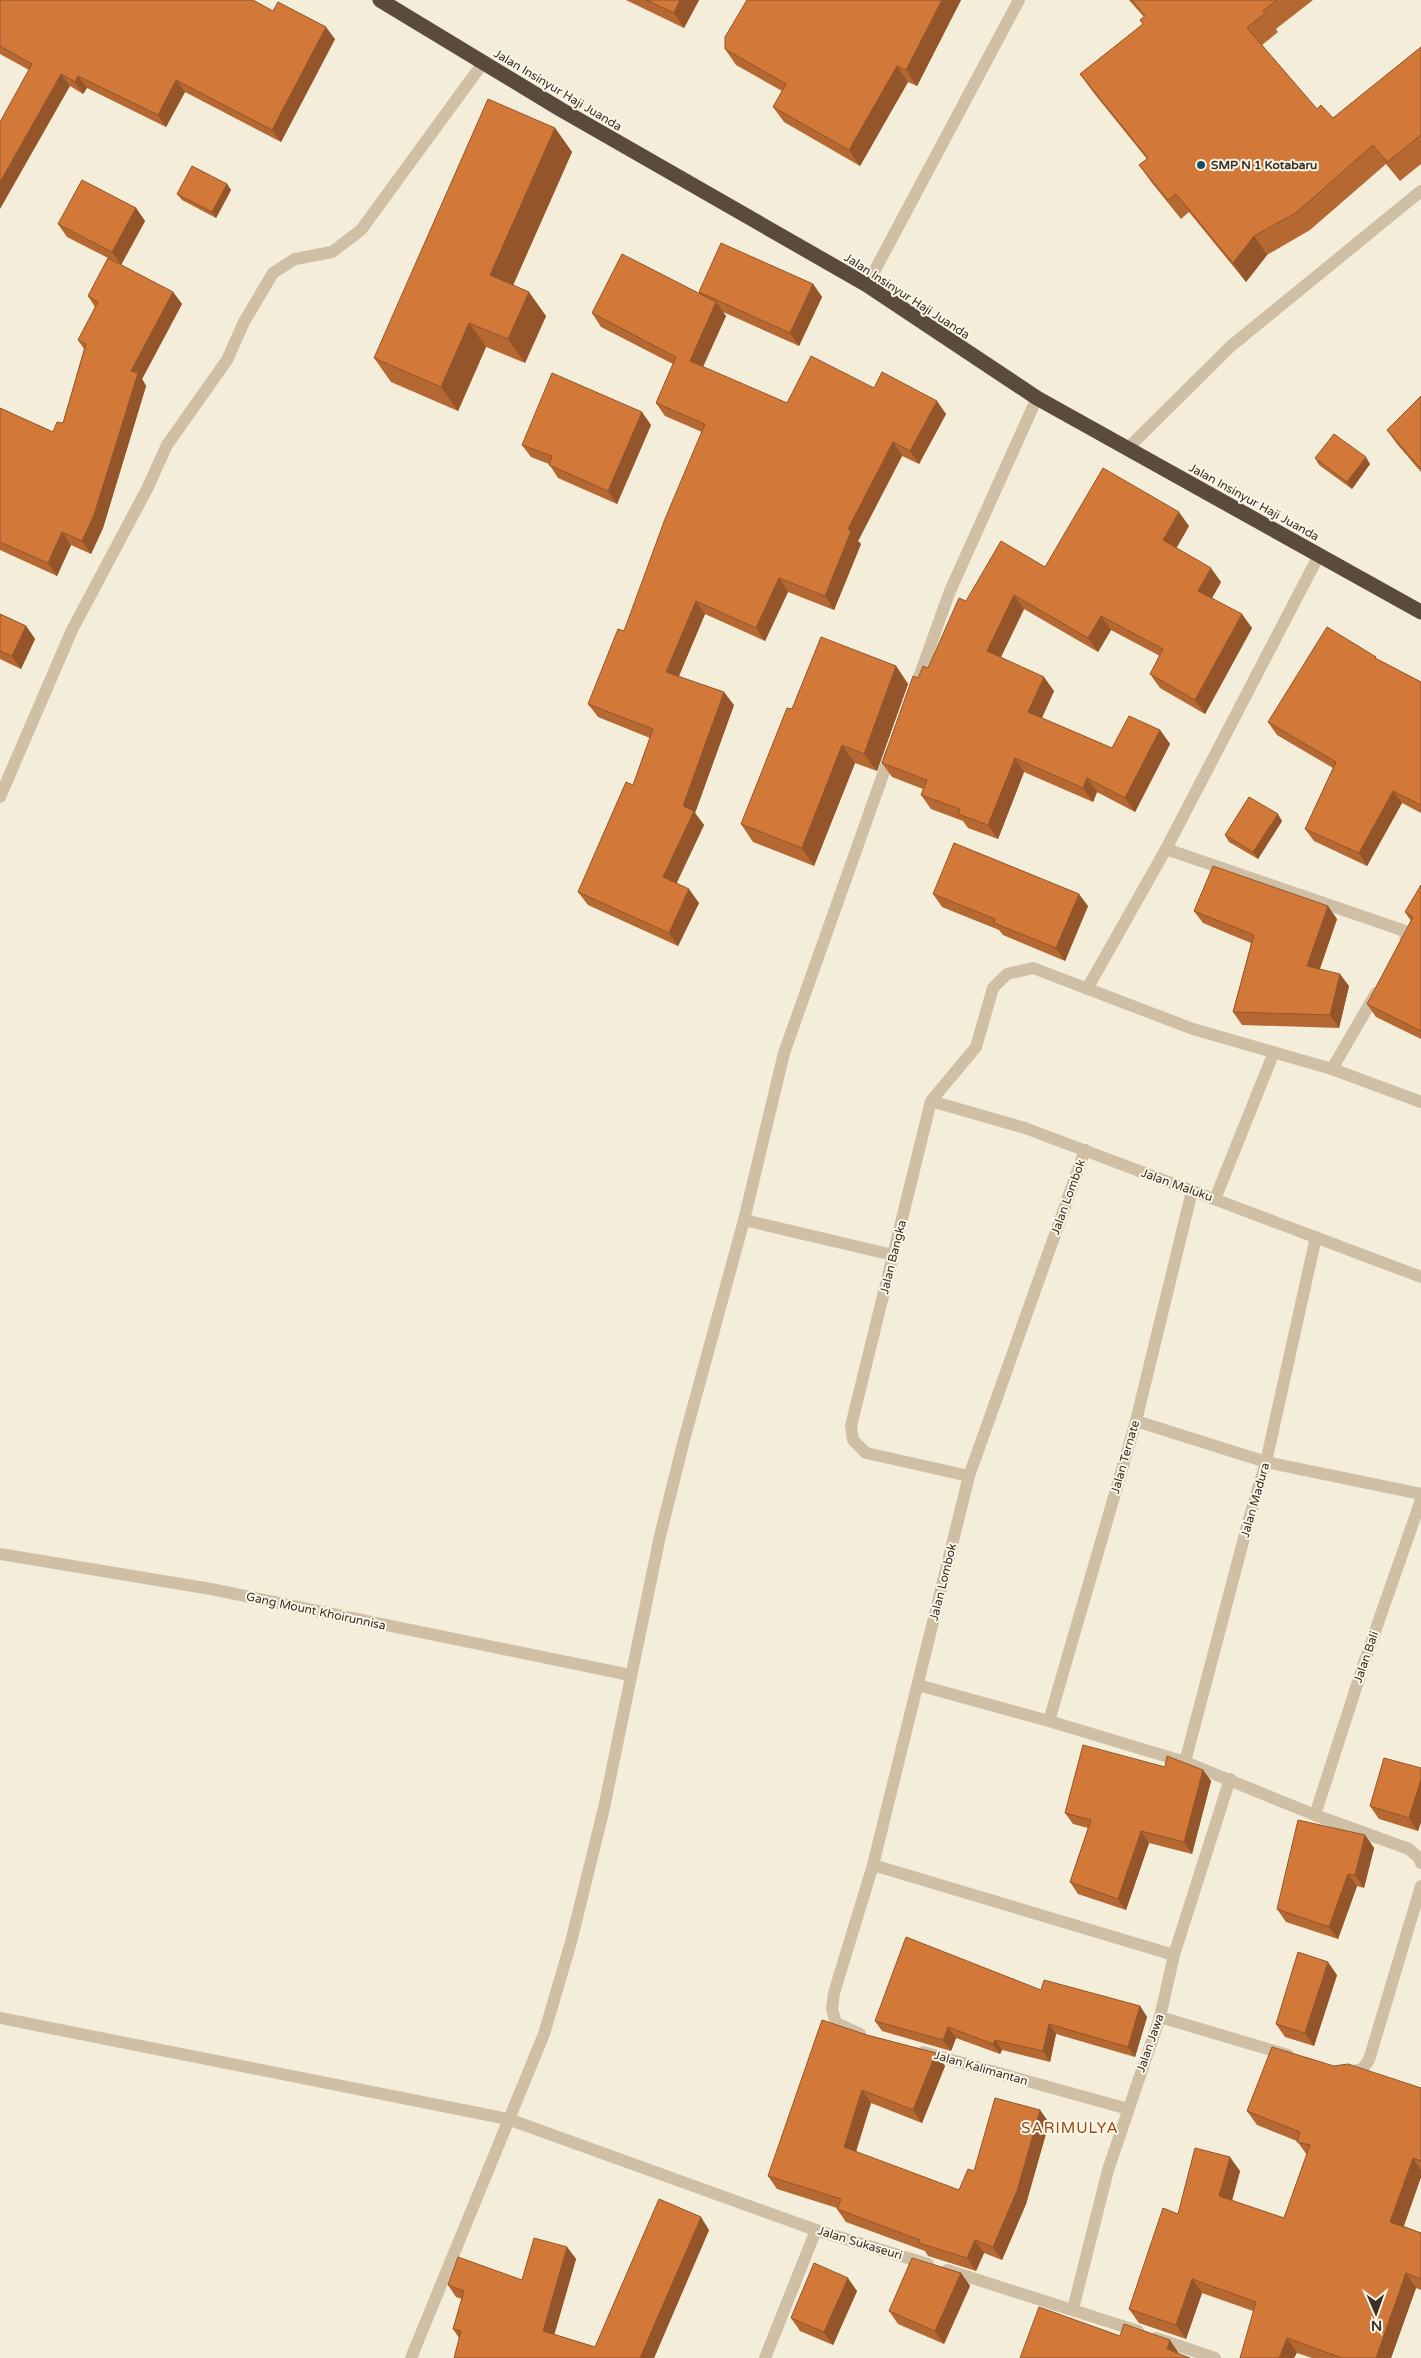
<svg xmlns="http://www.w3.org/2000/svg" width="1421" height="2358" viewBox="0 0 1421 2358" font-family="'Varela Round',sans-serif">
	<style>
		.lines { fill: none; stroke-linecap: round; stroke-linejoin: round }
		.minor { stroke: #cebfa5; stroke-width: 12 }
		.highway { stroke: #5b4b3d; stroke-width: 15 }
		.wall { fill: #b56832 }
		.shaded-wall { fill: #935529 }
		.building { fill: #d2793a; stroke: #935529 }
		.poi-dot { fill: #184e5f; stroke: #fbf6e7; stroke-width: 2 }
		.labels { text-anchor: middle; stroke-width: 4; stroke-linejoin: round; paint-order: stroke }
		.street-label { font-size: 12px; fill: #393027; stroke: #fbf6e7 }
		.poi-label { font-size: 12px; font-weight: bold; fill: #393027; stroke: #fbf6e7; text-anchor: start }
		.quarter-label { font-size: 15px; letter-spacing: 1px; fill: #904917; stroke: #fbf6e7 }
	</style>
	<rect width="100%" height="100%" fill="#f4edda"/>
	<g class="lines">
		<!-- minor -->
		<g class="minor">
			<path d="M 867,285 L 1019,0"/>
			<path d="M 1127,449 L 1231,346 L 1421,191"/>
			<path d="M 914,691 L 950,591 L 1037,398"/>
			<path d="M 0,797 L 72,630 L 147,489 L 167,445 L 227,360 L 244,322 L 273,273 L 295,259 L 332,252 L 361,230 L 483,63"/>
			<path d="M 1166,849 L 1405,931 L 1406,943 L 1403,948"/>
			<path d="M 1087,989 L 1166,849 L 1319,555"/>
			<path d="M 1332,1069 L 1376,993"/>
			<path d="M 931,1101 L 1025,1128 L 1421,1277"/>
			<path d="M 1215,1199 L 1274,1052"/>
			<path d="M 744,1220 L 893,1255"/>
			<path d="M 1136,1421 L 1266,1462 L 1421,1494"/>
			<path d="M 969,1476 L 866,1453 L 853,1440 L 851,1426 L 931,1101 L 976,1047 L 993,988 L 1007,974 L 1033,968 L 1193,1029 L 1332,1069 L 1421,1102"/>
			<path d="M 0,1554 L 211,1589 L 630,1675"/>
			<path d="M 918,1685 L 1049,1721 L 1185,1762 L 1315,1815 L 1409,1849 L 1419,1858 L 1421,1863"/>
			<path d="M 1049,1721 L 1136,1421 L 1192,1191"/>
			<path d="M 1185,1762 L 1249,1519 L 1266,1462 L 1316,1237"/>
			<path d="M 1315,1815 L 1363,1666 L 1421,1500"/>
			<path d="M 873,1865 L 1174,1955"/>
			<path d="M 1160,2017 L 1288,2055"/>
			<path d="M 0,2018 L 508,2119 L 816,2230 L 928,2264"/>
			<path d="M 860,2034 L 836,2023 L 832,2009 L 834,1993 L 873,1865 L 969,1476 L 1085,1150"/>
			<path d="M 923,2052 L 1128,2109"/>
			<path d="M 1348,2072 L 1362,2069 L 1369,2060 L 1421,1886"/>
			<path d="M 947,2270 L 1138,2331"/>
			<path d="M 1073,2309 L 1108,2170 L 1160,2017 L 1174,1955 L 1230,1779"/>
			<path d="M 1156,2338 L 1215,2358"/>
			<path d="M 411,2358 L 544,2034 L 571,1942 L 604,1808 L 660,1536 L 684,1440 L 744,1220 L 784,1053 L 891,752"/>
			<path d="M 765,2358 L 816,2230"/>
		</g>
		<!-- highway -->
		<path class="highway" d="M 380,0 L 560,109 L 867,285 L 1037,398 L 1421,612"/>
	</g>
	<!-- wall -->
	<g class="wall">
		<path d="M 0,0 L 273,11 L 335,39 L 281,142 L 185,92 L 166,127 L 87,88 L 83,94 L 70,86 L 29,70 L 0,54 Z"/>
		<path d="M 626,0 L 699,0 L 684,28 Z"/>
		<path d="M 961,0 L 917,86 L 908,82 L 860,166 L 784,122 L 773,107 L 782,91 L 736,65 L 725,49 Z"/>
		<path d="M 1129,0 L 1313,0 L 1276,29 L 1278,32 L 1262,45 L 1317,109 L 1333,118 L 1421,47 L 1421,164 L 1400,181 L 1386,164 L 1310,230 L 1267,255 L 1246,282 L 1189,212 L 1181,219 L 1152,183 L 1139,165 L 1147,159 L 1093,92 L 1080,74 L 1143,25 L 1144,17 Z"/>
		<path d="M 555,128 L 572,152 L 513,285 L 546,316 L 525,363 L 486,347 L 458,411 L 391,382 L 374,358 Z"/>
		<path d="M 227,184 L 231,190 L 216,218 L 182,200 L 177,194 Z"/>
		<path d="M 136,208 L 145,221 L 121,265 L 173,292 L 182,304 L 142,379 L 146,386 L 103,528 L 91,554 L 71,545 L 57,576 L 0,550 L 0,408 L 53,432 L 63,423 L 84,349 L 78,340 L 95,307 L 88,296 L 108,258 L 67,237 L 58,224 Z"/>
		<path d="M 813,284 L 822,297 L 799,346 L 723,312 L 726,316 L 703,367 L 787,403 L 874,388 L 946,414 L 919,464 L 902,456 L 858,541 L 861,544 L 834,610 L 788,592 L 765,641 L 705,614 L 679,676 L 734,705 L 695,813 L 704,825 L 676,883 L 699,903 L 678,946 L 588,905 L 578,892 L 633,785 L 650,738 L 598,717 L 588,704 L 624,631 L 702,432 L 665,416 L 656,403 L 673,364 L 601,327 L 592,313 L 700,294 L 699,292 Z"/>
		<path d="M 1421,396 L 1421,472 L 1397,444 L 1387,430 Z"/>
		<path d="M 651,425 L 617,504 L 558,478 L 549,464 L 531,457 L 522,445 Z"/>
		<path d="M 1315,458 L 1370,464 L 1352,489 L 1319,465 Z"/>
		<path d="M 1189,526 L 1176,548 L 1221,582 L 1212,598 L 1252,628 L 1205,714 L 1160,688 L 1150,674 L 1160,656 L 1111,630 L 1098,652 L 1024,609 L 1001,657 L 1054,691 L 1042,718 L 1112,748 L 1160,730 L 1170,744 L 1135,812 L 1097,792 L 1093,802 L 1024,772 L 998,839 L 968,828 L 963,821 L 931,809 L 921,795 L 923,789 L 892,777 L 882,763 L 918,678 L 928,668 L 966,601 L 1045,567 Z"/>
		<path d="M 0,614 L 26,626 L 35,639 L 21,669 L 0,659 Z"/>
		<path d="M 1379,660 L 1421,682 L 1421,813 L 1402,803 L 1367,866 L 1314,841 L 1305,829 L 1333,768 L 1277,735 L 1268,722 Z"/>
		<path d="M 896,666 L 908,684 L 877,771 L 855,763 L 814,866 L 753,842 L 741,824 L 792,709 Z"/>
		<path d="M 1282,821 L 1258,859 L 1229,842 L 1225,835 Z"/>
		<path d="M 1421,885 L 1421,1039 L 1376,1017 L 1367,1004 L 1411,921 L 1405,912 Z"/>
		<path d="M 933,894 L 1088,906 L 1065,961 L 1003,935 L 999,930 L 942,907 Z"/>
		<path d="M 1194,911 L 1337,919 L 1320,969 L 1349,986 L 1339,1028 L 1242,1025 L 1233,1012 L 1251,943 L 1203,923 Z"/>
		<path d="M 1165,1767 L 1203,1770 L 1211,1781 L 1192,1854 L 1149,1843 L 1126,1910 L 1078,1894 L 1070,1882 L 1088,1828 L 1073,1824 L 1065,1813 Z"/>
		<path d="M 1421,1768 L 1421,1822 L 1418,1831 L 1379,1819 L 1370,1806 Z"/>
		<path d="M 1365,1835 L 1374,1848 L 1364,1888 L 1357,1886 L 1338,1939 L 1286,1922 L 1277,1909 Z"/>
		<path d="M 1337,1975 L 1314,2046 L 1285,2037 L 1276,2024 Z"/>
		<path d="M 1041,1990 L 1140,2006 L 1147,2017 L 1135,2057 L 1056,2034 L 1050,2062 L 1002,2050 L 1000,2054 L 956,2038 L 951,2051 L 882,2031 L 875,2021 Z"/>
		<path d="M 867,2035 L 936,2053 L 945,2066 L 922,2123 L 871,2103 L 856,2152 L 959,2190 L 974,2171 L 1040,2110 L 1049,2123 L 1026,2204 L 1002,2260 L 984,2253 L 976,2271 L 928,2256 L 925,2251 L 846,2222 L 837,2209 L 837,2208 L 777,2189 L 768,2176 Z"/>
		<path d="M 1334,2066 L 1421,2088 L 1421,2177 L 1404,2226 L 1421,2233 L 1421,2290 L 1416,2288 L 1391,2358 L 1312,2358 L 1297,2353 L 1253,2311 L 1202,2293 L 1186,2339 L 1139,2323 L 1129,2309 L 1178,2214 L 1240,2171 L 1232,2201 L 1284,2218 L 1307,2155 L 1297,2141 L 1257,2125 L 1247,2111 Z"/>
		<path d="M 709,2230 L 654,2358 L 459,2338 L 453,2329 L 462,2299 L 456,2297 L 448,2285 L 522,2280 L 567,2247 L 576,2259 L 554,2334 L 595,2347 Z"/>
		<path d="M 961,2273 L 970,2286 L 944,2344 L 898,2324 L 889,2311 Z"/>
		<path d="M 857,2291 L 833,2345 L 800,2331 L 791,2318 Z"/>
	</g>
	<!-- shaded-wall -->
	<g class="shaded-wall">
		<path d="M 680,0 L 699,0 L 684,28 L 674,13 Z"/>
		<path d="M 942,0 L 961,0 L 917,86 L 906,70 Z"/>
		<path d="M 326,27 L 335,39 L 281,142 L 272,130 Z"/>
		<path d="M 897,66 L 908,82 L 860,166 L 849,150 Z"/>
		<path d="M 61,74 L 70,86 L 0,209 L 0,182 Z"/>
		<path d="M 78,76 L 87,88 L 83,94 L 75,82 Z"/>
		<path d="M 176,80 L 185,92 L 166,127 L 158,115 Z"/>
		<path d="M 555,128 L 572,152 L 507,299 L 490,275 Z"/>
		<path d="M 227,184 L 231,190 L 216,218 L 212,212 Z"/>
		<path d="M 136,208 L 145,221 L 121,265 L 112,252 Z"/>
		<path d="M 1254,236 L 1267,255 L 1246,282 L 1233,263 Z"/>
		<path d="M 813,284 L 822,297 L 799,346 L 790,333 Z"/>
		<path d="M 173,292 L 182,304 L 142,379 L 146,386 L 103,528 L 91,554 L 82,541 L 131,371 Z"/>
		<path d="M 529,292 L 546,316 L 525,363 L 508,339 Z"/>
		<path d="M 716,302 L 726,316 L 699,375 L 690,361 Z"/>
		<path d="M 469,323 L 486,347 L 458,411 L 441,387 Z"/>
		<path d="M 937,401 L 946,414 L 919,464 L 910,451 Z"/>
		<path d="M 642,412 L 651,425 L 617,504 L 608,491 Z"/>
		<path d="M 893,442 L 902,456 L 858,541 L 861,544 L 834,610 L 825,596 L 848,529 Z"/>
		<path d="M 1366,457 L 1370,464 L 1352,489 L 1347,482 Z"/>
		<path d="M 1179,512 L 1189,526 L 1173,554 L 1163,540 Z"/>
		<path d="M 62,532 L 71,545 L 57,576 L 48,563 Z"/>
		<path d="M 1211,568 L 1221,582 L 1208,605 L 1198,591 Z"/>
		<path d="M 779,578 L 788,592 L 765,641 L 756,628 Z"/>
		<path d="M 1014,595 L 1024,609 L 997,665 L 987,651 Z"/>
		<path d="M 696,601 L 705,614 L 675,685 L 666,672 Z"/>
		<path d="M 1242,614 L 1252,628 L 1205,714 L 1195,700 Z"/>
		<path d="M 1101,616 L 1111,630 L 1098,652 L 1088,638 Z"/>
		<path d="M 26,626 L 35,639 L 21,669 L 12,656 Z"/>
		<path d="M 896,666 L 908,684 L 877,771 L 864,754 Z"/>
		<path d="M 1044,677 L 1054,691 L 1038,726 L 1028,712 Z"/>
		<path d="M 724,692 L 734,705 L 695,813 L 704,825 L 673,891 L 663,877 L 683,806 Z"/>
		<path d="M 1160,730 L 1170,744 L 1135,812 L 1125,798 Z"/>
		<path d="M 842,745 L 855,763 L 814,866 L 802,848 Z"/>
		<path d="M 1015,758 L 1024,772 L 998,839 L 988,825 Z"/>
		<path d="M 1087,778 L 1097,792 L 1093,802 L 1083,788 Z"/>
		<path d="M 1393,791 L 1402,803 L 1367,866 L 1359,853 Z"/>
		<path d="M 1278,814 L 1282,821 L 1258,859 L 1253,852 Z"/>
		<path d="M 689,889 L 699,903 L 678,946 L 669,933 Z"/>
		<path d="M 1079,894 L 1088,906 L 1065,961 L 1056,948 Z"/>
		<path d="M 1328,906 L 1337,919 L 1316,979 L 1307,966 Z"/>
		<path d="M 1340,974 L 1349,986 L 1339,1028 L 1330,1015 Z"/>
		<path d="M 1203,1770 L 1211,1781 L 1192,1854 L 1184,1842 Z"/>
		<path d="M 1421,1779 L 1421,1822 L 1418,1831 L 1409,1818 Z"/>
		<path d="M 1141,1831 L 1149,1843 L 1126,1910 L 1118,1899 Z"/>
		<path d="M 1365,1835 L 1374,1848 L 1364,1888 L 1355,1875 Z"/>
		<path d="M 1348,1874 L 1357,1886 L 1338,1939 L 1329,1927 Z"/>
		<path d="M 1328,1962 L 1337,1975 L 1314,2046 L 1305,2033 Z"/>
		<path d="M 1140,2006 L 1147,2017 L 1135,2057 L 1128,2047 Z"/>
		<path d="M 1049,2024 L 1056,2034 L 1050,2062 L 1043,2051 Z"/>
		<path d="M 948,2027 L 956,2038 L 951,2051 L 943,2040 Z"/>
		<path d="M 995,2040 L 1002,2050 L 1000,2054 L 993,2044 Z"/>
		<path d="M 936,2053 L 945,2066 L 922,2123 L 913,2110 Z"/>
		<path d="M 862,2090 L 871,2103 L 853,2160 L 844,2147 Z"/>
		<path d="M 1040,2110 L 1049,2123 L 1026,2204 L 1002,2260 L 993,2247 Z"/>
		<path d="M 1230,2157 L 1240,2171 L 1229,2211 L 1219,2196 Z"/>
		<path d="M 1413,2158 L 1421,2170 L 1421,2177 L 1400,2236 L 1390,2222 Z"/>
		<path d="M 701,2217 L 709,2230 L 654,2358 L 640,2358 Z"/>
		<path d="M 975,2240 L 984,2253 L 976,2271 L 967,2258 Z"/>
		<path d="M 567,2247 L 576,2259 L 552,2343 L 543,2331 Z"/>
		<path d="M 961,2273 L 970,2286 L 944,2344 L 935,2331 Z"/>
		<path d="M 1406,2273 L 1416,2288 L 1391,2358 L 1376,2358 Z"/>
		<path d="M 848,2278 L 857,2291 L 833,2345 L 824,2332 Z"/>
		<path d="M 1192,2279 L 1202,2293 L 1186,2339 L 1176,2325 Z"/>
		<path d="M 1287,2338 L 1297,2353 L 1294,2358 L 1279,2358 Z"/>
		<path d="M 1170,2340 L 1180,2355 L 1167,2349 Z"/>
	</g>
	<!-- building -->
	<g class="building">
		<path d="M 0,0 L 253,0 L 273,11 L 278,2 L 326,27 L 272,130 L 176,80 L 158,115 L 78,76 L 75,82 L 61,74 L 0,182 L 0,122 L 32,64 L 0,46 Z"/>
		<path d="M 646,0 L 680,0 L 674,13 Z"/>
		<path d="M 747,0 L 942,0 L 906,70 L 897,66 L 849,150 L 773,107 L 786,84 L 725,49 L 725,37 Z"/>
		<path d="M 1132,0 L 1277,0 L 1263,11 L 1265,13 L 1247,28 L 1317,109 L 1321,105 L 1333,118 L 1421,47 L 1421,135 L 1387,162 L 1373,145 L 1297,212 L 1254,236 L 1233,263 L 1176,194 L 1168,200 L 1139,165 L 1148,158 L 1080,74 L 1143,24 L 1140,20 L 1145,16 Z"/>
		<path d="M 488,99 L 555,128 L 490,275 L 529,292 L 508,339 L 469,323 L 441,387 L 374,358 Z"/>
		<path d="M 192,166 L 227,184 L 212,212 L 177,194 Z"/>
		<path d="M 82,180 L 136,208 L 112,252 L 58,224 Z"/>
		<path d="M 721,243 L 813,284 L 790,333 L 699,292 Z"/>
		<path d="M 622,254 L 716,302 L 690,361 L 787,403 L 811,356 L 874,388 L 882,372 L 937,401 L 910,451 L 893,442 L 848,529 L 851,531 L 825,596 L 779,578 L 756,628 L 696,601 L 666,672 L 724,692 L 683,806 L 694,811 L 663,877 L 689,889 L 669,933 L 578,892 L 626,782 L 633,785 L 653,729 L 588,704 L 618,629 L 624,631 L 665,519 L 705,424 L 656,403 L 676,357 L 592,313 Z"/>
		<path d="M 108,258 L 173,292 L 131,371 L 138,373 L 94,515 L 82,541 L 62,532 L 48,563 L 0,542 L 0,408 L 53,432 L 57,422 L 63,423 L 86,344 L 78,340 L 98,302 L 88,296 Z"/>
		<path d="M 552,373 L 642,412 L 608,491 L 549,465 L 552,456 L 522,445 Z"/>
		<path d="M 1421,396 L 1421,469 L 1387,430 Z"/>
		<path d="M 1334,434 L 1366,457 L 1347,482 L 1315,458 Z"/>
		<path d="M 1103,468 L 1179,512 L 1163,540 L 1211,568 L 1198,591 L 1242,614 L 1195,700 L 1150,674 L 1163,649 L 1101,616 L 1088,638 L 1014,595 L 987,651 L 1044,677 L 1028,712 L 1112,748 L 1129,716 L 1160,730 L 1125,798 L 1087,778 L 1083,788 L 1015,758 L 988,825 L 958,814 L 960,809 L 921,795 L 927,780 L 882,763 L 913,676 L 918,678 L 923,666 L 928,668 L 959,598 L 966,601 L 1001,541 L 1045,567 Z"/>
		<path d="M 0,614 L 26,626 L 12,656 L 0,651 Z"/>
		<path d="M 1327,627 L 1376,657 L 1375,658 L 1421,682 L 1421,805 L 1393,791 L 1359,853 L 1305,829 L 1336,762 L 1268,722 Z"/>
		<path d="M 821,637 L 896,666 L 864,754 L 842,745 L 802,848 L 741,824 L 787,708 L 792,709 Z"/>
		<path d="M 1249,797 L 1278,814 L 1253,852 L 1225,835 Z"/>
		<path d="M 954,843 L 1079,894 L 1056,948 L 994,923 L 995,919 L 933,894 Z"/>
		<path d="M 1213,866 L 1328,906 L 1307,966 L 1340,974 L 1330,1015 L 1233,1012 L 1254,935 L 1194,911 Z"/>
		<path d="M 1421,885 L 1421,1031 L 1367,1004 L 1413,917 L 1405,912 Z"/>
		<path d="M 1083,1745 L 1165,1767 L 1167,1756 L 1203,1770 L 1184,1842 L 1141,1831 L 1118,1899 L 1070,1882 L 1091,1820 L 1065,1813 Z"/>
		<path d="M 1384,1758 L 1421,1768 L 1421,1779 L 1409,1818 L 1370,1806 Z"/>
		<path d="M 1298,1820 L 1365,1835 L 1355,1875 L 1348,1874 L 1329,1927 L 1277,1909 Z"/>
		<path d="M 906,1937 L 1041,1990 L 1044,1980 L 1140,2006 L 1128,2047 L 1049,2024 L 1043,2051 L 995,2040 L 993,2044 L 948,2027 L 943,2040 L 875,2021 Z"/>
		<path d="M 1298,1952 L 1328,1962 L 1305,2033 L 1276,2024 Z"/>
		<path d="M 822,2020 L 867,2035 L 936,2053 L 913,2110 L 862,2090 L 844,2147 L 959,2190 L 968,2169 L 974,2171 L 995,2098 L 1040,2110 L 1017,2191 L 993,2247 L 975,2240 L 967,2258 L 919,2243 L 920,2240 L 837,2209 L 841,2199 L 768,2176 Z"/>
		<path d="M 1272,2047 L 1334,2066 L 1348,2064 L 1421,2088 L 1421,2161 L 1413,2158 L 1390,2222 L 1421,2233 L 1421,2279 L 1406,2273 L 1376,2358 L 1342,2358 L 1287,2338 L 1279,2358 L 1240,2358 L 1256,2302 L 1192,2279 L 1176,2325 L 1129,2309 L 1163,2208 L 1178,2214 L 1195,2148 L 1230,2157 L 1219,2196 L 1284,2218 L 1310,2145 L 1297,2142 L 1300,2132 L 1247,2111 Z"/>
		<path d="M 659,2199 L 701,2217 L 640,2358 L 454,2358 L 461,2331 L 453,2329 L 464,2291 L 448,2285 L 458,2257 L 522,2280 L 534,2238 L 567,2247 L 543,2331 L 595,2347 Z"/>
		<path d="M 912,2258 L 961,2273 L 935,2331 L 889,2311 Z"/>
		<path d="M 814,2263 L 848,2278 L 824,2332 L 791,2318 Z"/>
		<path d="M 1039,2307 L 1120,2336 L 1124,2324 L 1170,2340 L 1167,2349 L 1190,2358 L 1020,2358 Z"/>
	</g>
	<!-- markers -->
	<circle class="poi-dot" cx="1201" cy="165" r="5"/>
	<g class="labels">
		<!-- street labels -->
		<g class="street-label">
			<text transform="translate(558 90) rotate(31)" y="4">Jalan Insinyur Haji Juanda</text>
			<text transform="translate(907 296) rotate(33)" y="4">Jalan Insinyur Haji Juanda</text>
			<text transform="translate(1254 502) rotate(29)" y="4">Jalan Insinyur Haji Juanda</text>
			<text transform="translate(1177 1185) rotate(20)" y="4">Jalan Maluku</text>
			<text transform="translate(1068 1197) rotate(-70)" y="4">Jalan Lombok</text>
			<text transform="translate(893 1257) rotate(-76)" y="4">Jalan Bangka</text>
			<text transform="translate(1125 1457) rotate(-74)" y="4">Jalan Ternate</text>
			<text transform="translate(1255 1500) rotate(-74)" y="4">Jalan Madura</text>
			<text transform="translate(943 1582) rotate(-76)" y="4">Jalan Lombok</text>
			<text transform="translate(316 1611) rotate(12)" y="4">Gang Mount Khoirunnisa</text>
			<text transform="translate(1366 1657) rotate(-71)" y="4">Jalan Bali</text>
			<text transform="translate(1150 2043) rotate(-71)" y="4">Jalan Jawa</text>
			<text transform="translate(981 2068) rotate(16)" y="4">Jalan Kalimantan</text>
			<text transform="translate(860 2243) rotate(17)" y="4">Jalan Sukaseuri</text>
		</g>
		<!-- poi labels -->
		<g class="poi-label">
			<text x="1211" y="169">SMP N 1 Kotabaru</text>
		</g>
		<!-- quarter labels -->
		<g class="quarter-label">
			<text x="1070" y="2133">SARIMULYA</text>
		</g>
	</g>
	<!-- north arrow -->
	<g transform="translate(1376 2313) rotate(178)" stroke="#fbf6e7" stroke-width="4" paint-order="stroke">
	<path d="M0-4L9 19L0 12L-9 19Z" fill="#393027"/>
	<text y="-8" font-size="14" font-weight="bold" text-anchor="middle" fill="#393027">N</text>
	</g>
</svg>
